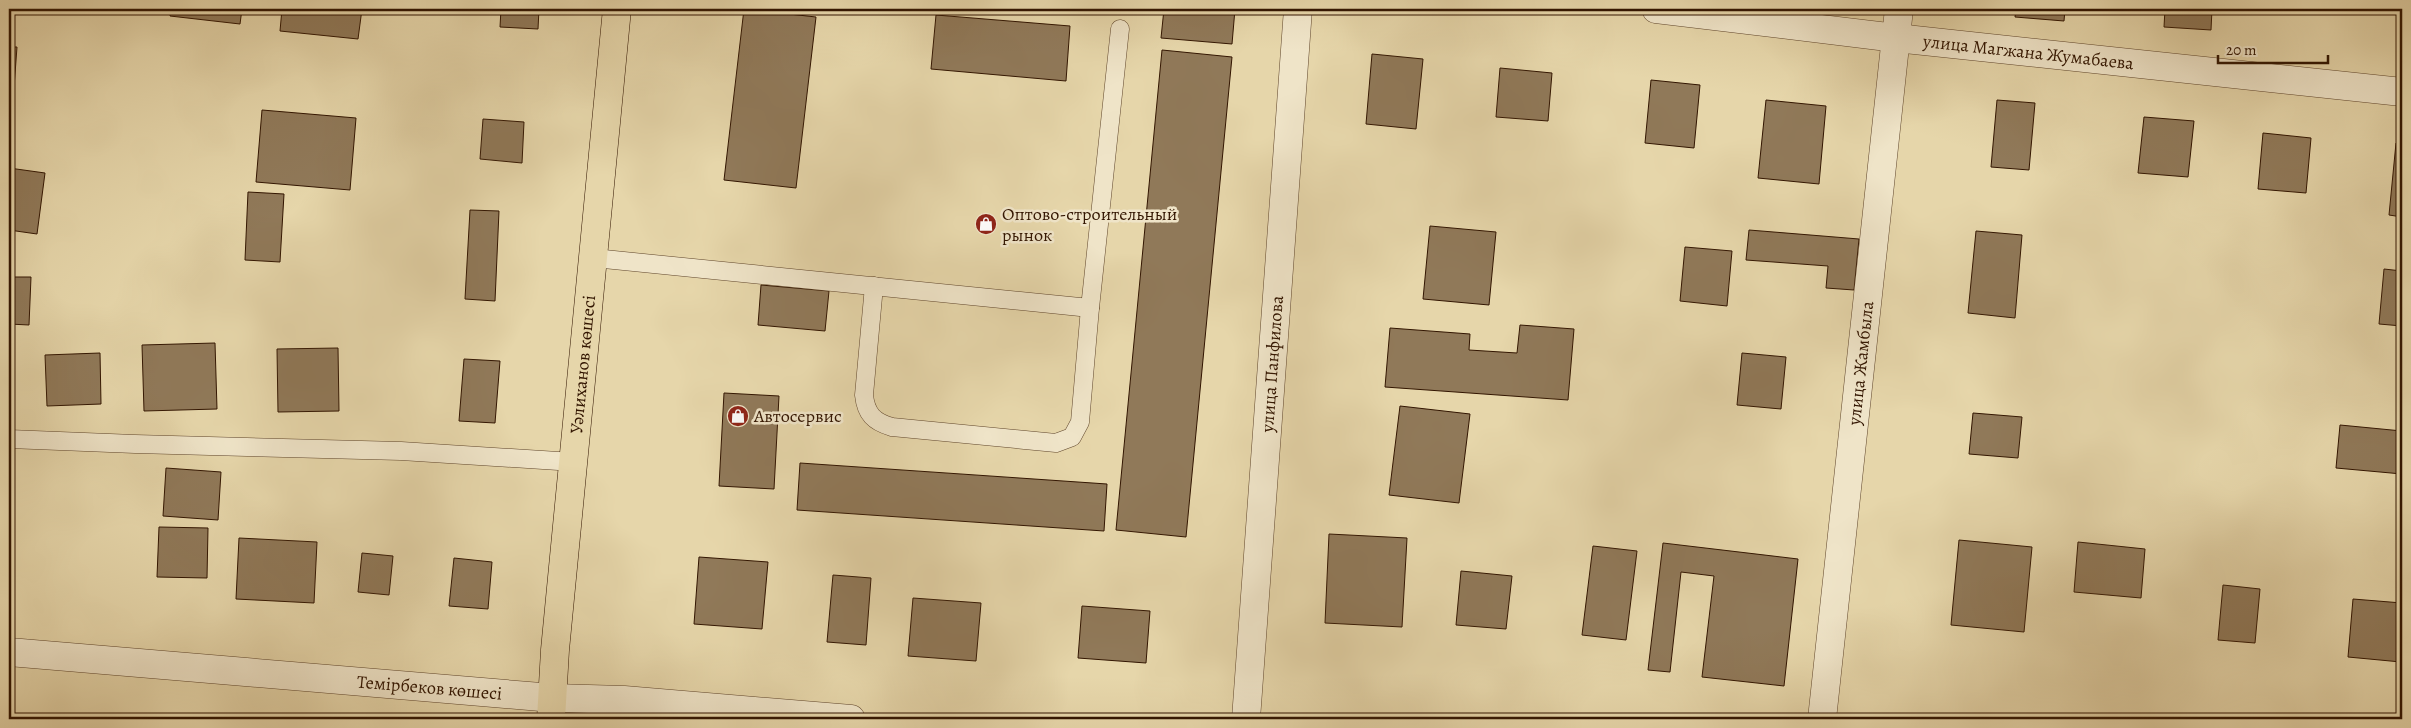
<svg xmlns="http://www.w3.org/2000/svg" width="2411" height="728" viewBox="0 0 2411 728" font-family="Alegreya,serif">
	<style>
		.building { fill: #907959; stroke: #321501 }
		.lines { fill: none; stroke-linecap: round; stroke-linejoin: round }
		.service-casing { stroke: #5f452b; stroke-width: 19 }
		.minor-casing { stroke: #5f452b; stroke-width: 29 }
		.primary-casing { stroke: #321501; stroke-width: 29 }
		.service { stroke: #efe4c8; stroke-width: 18 }
		.minor { stroke: #efe4c8; stroke-width: 28 }
		.primary { stroke: #e6d6aa; stroke-width: 28 }
		.labels { text-anchor: middle; stroke-width: 5; stroke-linejoin: round; paint-order: stroke }
		.street-label { font-size: 18px; fill: #321501; stroke: #efe4c8 }
		.poi-label { font-size: 18px; fill: #321501; stroke: #efe4c8; text-anchor: start }
	</style>
	<rect width="100%" height="100%" fill="#e6d6aa"/>
	<filter id="stains"><feTurbulence type="fractalNoise" baseFrequency=".004" numOctaves="4"/><feColorMatrix values="0 0 0 0 .2 0 0 0 0 .09 0 0 0 0 .02 0 0 0 .5 -.17"/></filter>
	<radialGradient id="worn" r=".72"><stop offset=".6" stop-color="#630" stop-opacity="0"/><stop offset="1" stop-color="#630" stop-opacity=".3"/></radialGradient>
	<!-- building -->
	<g class="building">
		<path d="M 171,9 L 242,9 L 240,24 L 170,16 Z"/>
		<path d="M 282,9 L 362,9 L 358,39 L 280,31 Z"/>
		<path d="M 501,9 L 539,9 L 538,29 L 500,27 Z"/>
		<path d="M 744,9 L 816,17 L 796,188 L 724,180 Z"/>
		<path d="M 1164,9 L 1235,9 L 1232,44 L 1161,38 Z"/>
		<path d="M 2016,9 L 2065,9 L 2064,21 L 2015,17 Z"/>
		<path d="M 2165,9 L 2212,9 L 2211,30 L 2164,27 Z"/>
		<path d="M 936,15 L 1070,26 L 1066,81 L 931,69 Z"/>
		<path d="M 9,47 L 17,47 L 13,101 L 9,100 Z"/>
		<path d="M 1162,50 L 1232,57 L 1186,537 L 1116,530 Z"/>
		<path d="M 1372,54 L 1423,59 L 1416,129 L 1366,124 Z"/>
		<path d="M 1500,68 L 1552,73 L 1548,121 L 1496,117 Z"/>
		<path d="M 1651,80 L 1700,85 L 1694,148 L 1645,143 Z"/>
		<path d="M 1766,100 L 1826,106 L 1819,184 L 1758,178 Z"/>
		<path d="M 1997,100 L 2035,103 L 2029,170 L 1991,167 Z"/>
		<path d="M 262,110 L 356,118 L 350,190 L 256,182 Z"/>
		<path d="M 2144,117 L 2194,121 L 2188,177 L 2138,173 Z"/>
		<path d="M 483,119 L 524,122 L 522,163 L 480,159 Z"/>
		<path d="M 2263,133 L 2311,138 L 2306,193 L 2258,189 Z"/>
		<path d="M 2396,143 L 2402,143 L 2402,217 L 2389,215 Z"/>
		<path d="M 9,168 L 45,173 L 37,234 L 9,230 Z"/>
		<path d="M 248,192 L 284,194 L 280,262 L 245,260 Z"/>
		<path d="M 470,210 L 499,211 L 495,301 L 465,299 Z"/>
		<path d="M 1430,226 L 1496,232 L 1489,305 L 1423,299 Z"/>
		<path d="M 1749,230 L 1859,239 L 1854,290 L 1826,288 L 1828,266 L 1746,260 Z"/>
		<path d="M 1976,231 L 2022,235 L 2015,318 L 1968,313 Z"/>
		<path d="M 1685,247 L 1732,251 L 1727,306 L 1680,301 Z"/>
		<path d="M 2384,269 L 2402,271 L 2402,326 L 2379,324 Z"/>
		<path d="M 9,277 L 31,277 L 29,325 L 9,324 Z"/>
		<path d="M 761,285 L 829,291 L 825,331 L 758,325 Z"/>
		<path d="M 1520,325 L 1574,329 L 1568,400 L 1385,387 L 1390,328 L 1470,334 L 1469,350 L 1517,353 Z"/>
		<path d="M 215,343 L 217,409 L 144,411 L 142,345 Z"/>
		<path d="M 338,348 L 339,411 L 278,412 L 277,349 Z"/>
		<path d="M 100,353 L 101,404 L 47,406 L 45,355 Z"/>
		<path d="M 1742,353 L 1786,357 L 1781,409 L 1737,405 Z"/>
		<path d="M 464,359 L 500,361 L 495,423 L 459,421 Z"/>
		<path d="M 724,393 L 779,396 L 774,489 L 719,486 Z"/>
		<path d="M 1400,406 L 1470,414 L 1459,503 L 1389,495 Z"/>
		<path d="M 1973,413 L 2022,417 L 2018,458 L 1969,454 Z"/>
		<path d="M 2340,425 L 2402,431 L 2402,474 L 2336,468 Z"/>
		<path d="M 800,463 L 1107,484 L 1104,531 L 797,510 Z"/>
		<path d="M 166,468 L 221,472 L 218,520 L 163,516 Z"/>
		<path d="M 159,527 L 208,528 L 207,578 L 157,577 Z"/>
		<path d="M 1329,534 L 1407,538 L 1402,627 L 1325,623 Z"/>
		<path d="M 239,538 L 317,542 L 314,603 L 236,599 Z"/>
		<path d="M 1959,540 L 2032,547 L 2024,632 L 1951,625 Z"/>
		<path d="M 2078,542 L 2145,549 L 2141,598 L 2074,592 Z"/>
		<path d="M 1663,543 L 1798,559 L 1784,686 L 1702,677 L 1714,576 L 1681,572 L 1670,672 L 1648,670 Z"/>
		<path d="M 1593,546 L 1637,551 L 1626,640 L 1582,635 Z"/>
		<path d="M 362,553 L 393,556 L 389,595 L 358,592 Z"/>
		<path d="M 699,557 L 768,562 L 762,629 L 694,624 Z"/>
		<path d="M 454,558 L 492,562 L 488,609 L 449,606 Z"/>
		<path d="M 1461,571 L 1512,576 L 1506,629 L 1456,625 Z"/>
		<path d="M 833,575 L 871,578 L 866,645 L 827,642 Z"/>
		<path d="M 2223,585 L 2260,589 L 2255,643 L 2218,640 Z"/>
		<path d="M 913,598 L 981,603 L 976,661 L 908,656 Z"/>
		<path d="M 2353,599 L 2402,603 L 2401,662 L 2348,657 Z"/>
		<path d="M 1082,606 L 1150,611 L 1146,663 L 1078,658 Z"/>
	</g>
	<g class="lines">
		<!-- service casing -->
		<g class="service-casing">
			<g id="service">
				<path d="M 594,258 L 1090,308 L 1120,29"/>
				<path d="M 874,286 L 864,395 C 866,414 874,422 892,427 L 1056,443 L 1072,437 L 1080,422 L 1090,308"/>
				<path d="M 9,439 L 135,444 L 401,451 L 574,462"/>
			</g>
		</g>
		<!-- minor casing -->
		<g class="minor-casing">
			<g id="minor">
				<path id="s1" d="M 1656,9 L 1896,38 L 2402,92"/>
				<path id="s2" d="M 9,652 L 553,698 L 624,700 L 851,719"/>
				<path id="s3" d="M 1246,719 L 1298,9"/>
				<path id="s4" d="M 1822,719 L 1899,9"/>
			</g>
		</g>
		<!-- primary casing -->
		<g class="primary-casing">
			<g id="primary">
				<path id="s5" d="M 551,719 L 555,650 L 617,9"/>
			</g>
		</g>
		<!-- service -->
		<use href="#service" class="service"/>
		<!-- minor -->
		<use href="#minor" class="minor"/>
		<!-- primary -->
		<use href="#primary" class="primary"/>
	</g>
	<!-- icons -->
	<defs>
		<g id="shop-disc" transform="scale(1.125)"><circle r="9.5" fill="#8f2418" stroke="#efe4c8"/><path d="M-5-2.5h2.3a2.7 3.5 0 0 1 5.4 0H5L5.5 6h-11ZM-1.5-2.5h3a1.5 2.3 0 0 0-3 0Z" fill="#fff"/></g>
	</defs>
	<g fill-rule="evenodd">
		<use href="#shop-disc" x="986" y="224"/>
		<use href="#shop-disc" x="738" y="416"/>
	</g>
	<g class="labels">
		<!-- street labels -->
		<g class="street-label">
			<text dy="6" stroke="none"><textPath href="#s1" startOffset="375">улица Магжана Жумабаева</textPath></text>
			<text dy="6" stroke="none"><textPath href="#s5" startOffset="356">Уәлиханов көшесі</textPath></text>
			<text dy="6" stroke="none"><textPath href="#s3" startOffset="356">улица Панфилова</textPath></text>
			<text dy="6" stroke="none"><textPath href="#s4" startOffset="358">улица Жамбыла</textPath></text>
			<text dy="6" stroke="none"><textPath href="#s2" startOffset="422">Темірбеков көшесі</textPath></text>
		</g>
		<!-- poi labels -->
		<g class="poi-label">
			<text x="1002" y="220">Оптово-строительный<tspan x="1002" dy="21">рынок</tspan></text>
			<text x="754" y="422">Автосервис</text>
		</g>
	</g>
	<!-- margin -->
	<rect width="2411" height="728" fill="none" stroke="#e6d6aa" stroke-width="30"/>
	<rect x="10" y="10" width="2391" height="708" fill="none" stroke="#321501" stroke-width="2.5"/>
	<rect x="15" y="15" width="2381" height="698" fill="none" stroke="#321501"/>
	<!-- scale -->
	<path d="M2218 55v8h110v-8" fill="none" stroke="#321501" stroke-width="2.5"/>
	<text x="2226" y="55" font-size="15" fill="#321501" stroke="#efe4c8" stroke-width="4" paint-order="stroke">20 m</text>
	<rect width="100%" height="100%" filter="url(#stains)"/>
	<rect width="100%" height="100%" fill="url(#worn)"/>
</svg>
